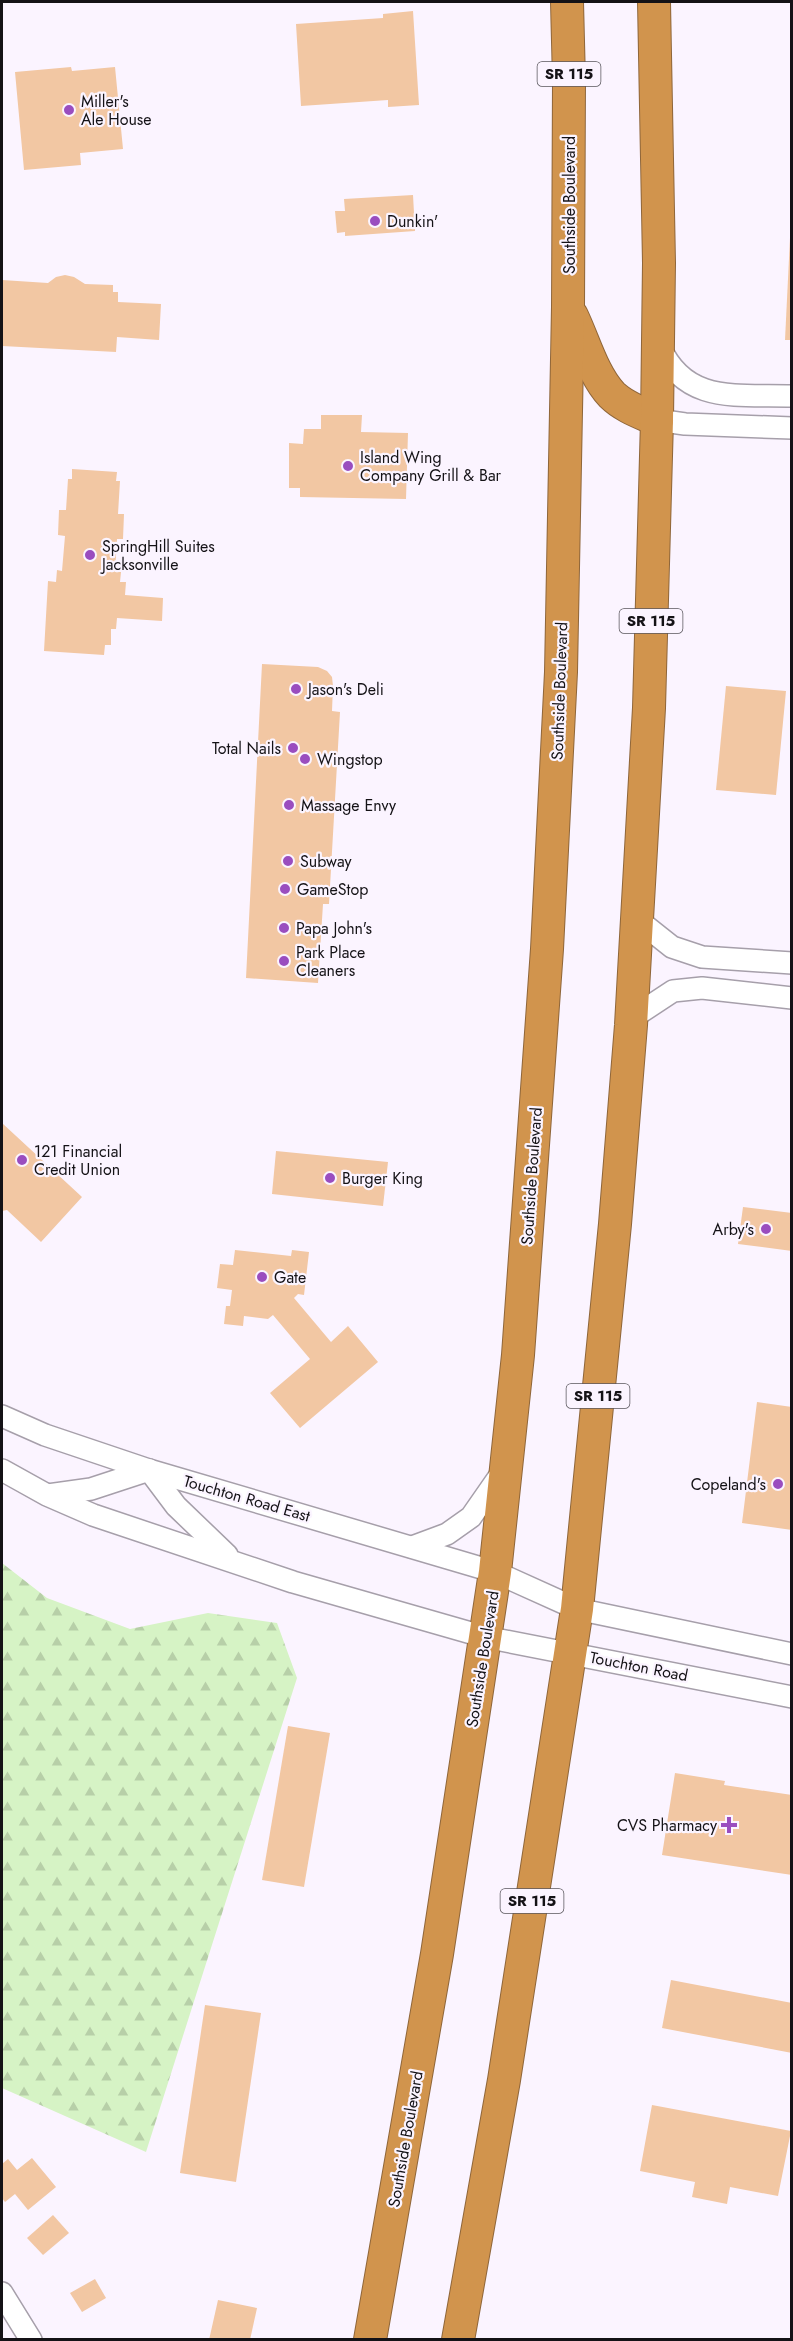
<svg xmlns="http://www.w3.org/2000/svg" width="793" height="2341" viewBox="0 0 793 2341" font-family="Jost,sans-serif">
	<style>
		.forest { fill: url(#forest-firs) }
		.building { fill: #f2c7a3 }
		.lines { fill: none; stroke-linecap: round; stroke-linejoin: round }
		.minor-casing { stroke: #a69faa; stroke-width: 24 }
		.highway-casing { stroke: #8f663a; stroke-width: 34 }
		.minor { stroke: #fff; stroke-width: 21 }
		.highway { stroke: #d1944d; stroke-width: 32 }
		.poi-dot { fill: #9a4dbf; stroke: #fbf4ff; stroke-width: 2 }
		.labels { text-anchor: middle; stroke-width: 4.5; stroke-linejoin: round; paint-order: stroke }
		.shield { fill: #fbf4ff; stroke: #59565c; stroke-width: 1.5 }
		.shield-label { font-size: 15px; font-weight: bold; fill: #141216 }
		.poi-label { font-size: 16px; fill: #141216; stroke: #fbf4ff; text-anchor: start }
		.street-label { font-size: 16px; fill: #141216; stroke: #fbf4ff }
	</style>
	<defs>
		<pattern id="forest-firs" width="22" height="20" patternUnits="userSpaceOnUse" patternTransform="scale(1.5)"><rect width="22" height="20" fill="#d6f3c5"/><path d="M5 1l3.5 6h-7zM16 11l3.5 6h-7z" fill="#b7cfa8"/></pattern>
	</defs>
	<rect width="100%" height="100%" fill="#fbf4ff"/>
	<!-- forest -->
	<path class="forest" d="M 2,1563 L 47,1598 L 130,1629 L 208,1613 L 277,1623 L 297,1678 L 146,2152 L 2,2088 Z"/>
	<!-- building -->
	<g class="building">
		<path d="M 413,11 L 419,105 L 388,107 L 388,100 L 301,106 L 296,24 L 383,18 L 383,14 Z"/>
		<path d="M 71,67 L 72,71 L 115,67 L 123,149 L 80,153 L 81,165 L 24,170 L 15,72 Z"/>
		<path d="M 413,195 L 415,231 L 345,236 L 345,232 L 337,233 L 335,211 L 345,211 L 344,199 Z"/>
		<path d="M 790,238 L 792,238 L 792,340 L 785,340 Z"/>
		<path d="M 65,275 L 74,277 L 85,284 L 113,285 L 113,292 L 118,292 L 118,302 L 161,304 L 159,340 L 117,337 L 116,352 L 2,346 L 2,280 L 48,283 L 56,277 Z"/>
		<path d="M 321,415 L 362,415 L 361,432 L 408,433 L 406,499 L 300,497 L 300,488 L 289,488 L 289,443 L 303,444 L 304,429 L 321,429 Z"/>
		<path d="M 72,469 L 117,472 L 116,481 L 120,481 L 118,514 L 124,514 L 123,539 L 117,539 L 115,572 L 121,572 L 120,582 L 126,582 L 125,595 L 163,598 L 162,621 L 117,618 L 116,629 L 111,629 L 111,645 L 105,645 L 104,655 L 44,651 L 48,581 L 56,582 L 57,570 L 62,571 L 65,536 L 58,535 L 59,510 L 66,510 L 68,479 L 72,479 Z"/>
		<path d="M 262,664 L 318,667 L 327,671 L 332,677 L 333,686 L 332,711 L 340,712 L 329,904 L 323,904 L 318,983 L 246,978 Z"/>
		<path d="M 726,686 L 786,691 L 776,795 L 716,790 Z"/>
		<path d="M 2,1123 L 82,1197 L 41,1242 L 7,1210 L 2,1211 Z"/>
		<path d="M 276,1151 L 388,1162 L 383,1206 L 272,1194 Z"/>
		<path d="M 743,1207 L 792,1213 L 792,1251 L 738,1244 Z"/>
		<path d="M 235,1250 L 291,1256 L 292,1250 L 309,1252 L 304,1295 L 298,1294 L 294,1298 L 331,1342 L 348,1326 L 378,1362 L 300,1428 L 270,1393 L 310,1359 L 273,1315 L 268,1319 L 244,1316 L 243,1326 L 224,1324 L 226,1306 L 230,1306 L 232,1290 L 217,1288 L 220,1264 L 233,1265 Z"/>
		<path d="M 757,1402 L 792,1407 L 792,1530 L 742,1523 Z"/>
		<path d="M 288,1726 L 330,1733 L 304,1887 L 262,1880 Z"/>
		<path d="M 675,1773 L 725,1781 L 724,1785 L 792,1795 L 792,1875 L 662,1855 Z"/>
		<path d="M 671,1980 L 792,2003 L 792,2053 L 662,2028 Z"/>
		<path d="M 205,2005 L 261,2013 L 236,2182 L 180,2173 Z"/>
		<path d="M 652,2105 L 791,2131 L 778,2196 L 730,2187 L 727,2204 L 692,2197 L 695,2182 L 640,2171 Z"/>
		<path d="M 32,2158 L 56,2187 L 28,2210 L 15,2194 L 5,2202 L 2,2198 L 2,2164 L 8,2159 L 17,2170 Z"/>
		<path d="M 53,2215 L 69,2233 L 43,2255 L 27,2238 Z"/>
		<path d="M 95,2279 L 106,2298 L 82,2312 L 70,2293 Z"/>
		<path d="M 218,2300 L 257,2308 L 250,2340 L 209,2340 Z"/>
	</g>
	<g class="lines">
		<!-- minor casing -->
		<g class="minor-casing">
			<g id="minor">
				<path d="M 660,347 C 686,405 738,394 792,396"/>
				<path d="M 657,420 L 685,424 L 792,428"/>
				<path d="M 638,920 L 672,947 L 702,957 L 792,963"/>
				<path d="M 632,1018 L 673,991 L 702,988 L 792,998"/>
				<path d="M 2,1416 L 45,1435 L 149,1470 L 495,1572 L 577,1609 L 792,1654"/>
				<path d="M 2,1470 L 47,1495 L 93,1515 L 293,1582 L 485,1637 L 792,1697"/>
				<path d="M 48,1495 L 91,1489 L 149,1470 L 176,1506 L 227,1555"/>
				<path d="M 412,1547 L 447,1534 L 471,1517 L 503,1471"/>
				<path d="M 2,2293 L 31,2340"/>
			</g>
		</g>
		<!-- highway casing -->
		<g class="highway-casing">
			<g id="highway">
				<path d="M 572,316 C 584,341 593,375 612,395 C 624,407 642,413 657,420"/>
				<path d="M 370,2340 L 437,1954 L 495,1572 L 518,1355 L 547,949 L 561,672 L 568,307 L 569,81 L 567,2"/>
				<path d="M 458,2340 L 504,2080 L 577,1609 L 615,1224 L 631,1025 L 649,708 L 657,420 L 659,263 L 654,2"/>
			</g>
		</g>
		<!-- minor -->
		<use href="#minor" class="minor"/>
		<!-- highway -->
		<use href="#highway" class="highway"/>
	</g>
	<!-- markers -->
	<g class="poi-dot">
		<circle cx="69" cy="110" r="6"/>
		<circle cx="375" cy="221" r="6"/>
		<circle cx="348" cy="466" r="6"/>
		<circle cx="90" cy="555" r="6"/>
		<circle cx="296" cy="689" r="6"/>
		<circle cx="293" cy="748" r="6"/>
		<circle cx="305" cy="759" r="6"/>
		<circle cx="289" cy="805" r="6"/>
		<circle cx="288" cy="861" r="6"/>
		<circle cx="285" cy="889" r="6"/>
		<circle cx="284" cy="928" r="6"/>
		<circle cx="284" cy="961" r="6"/>
		<circle cx="22" cy="1160" r="6"/>
		<circle cx="330" cy="1178" r="6"/>
		<circle cx="766" cy="1229" r="6"/>
		<circle cx="262" cy="1277" r="6"/>
		<circle cx="778" cy="1484" r="6"/>
		<path d="M726 1816h6v6h6v6h-6v6h-6v-6h-6v-6h6z"/>
	</g>
	<g class="labels">
		<!-- shield labels -->
		<g class="shield">
			<rect x="537.5" y="62" width="63" height="24" rx="4.5"/>
			<rect x="619.5" y="609" width="63" height="24" rx="4.5"/>
			<rect x="566.5" y="1384" width="63" height="24" rx="4.5"/>
			<rect x="500.5" y="1889" width="63" height="24" rx="4.5"/>
		</g>
		<g class="shield-label">
			<text x="569" y="79">SR 115</text>
			<text x="651" y="626">SR 115</text>
			<text x="598" y="1401">SR 115</text>
			<text x="532" y="1906">SR 115</text>
		</g>
		<!-- poi labels -->
		<g class="poi-label">
			<text x="81" y="107">Miller's<tspan x="81" dy="18">Ale House</tspan></text>
			<text x="387" y="227">Dunkin'</text>
			<text x="360" y="463">Island Wing<tspan x="360" dy="18">Company Grill &amp; Bar</tspan></text>
			<text x="102" y="552">SpringHill Suites<tspan x="102" dy="18">Jacksonville</tspan></text>
			<text x="308" y="695">Jason's Deli</text>
			<text x="281" y="754" text-anchor="end">Total Nails</text>
			<text x="317" y="765">Wingstop</text>
			<text x="301" y="811">Massage Envy</text>
			<text x="300" y="867">Subway</text>
			<text x="297" y="895">GameStop</text>
			<text x="296" y="934">Papa John's</text>
			<text x="296" y="958">Park Place<tspan x="296" dy="18">Cleaners</tspan></text>
			<text x="34" y="1157">121 Financial<tspan x="34" dy="18">Credit Union</tspan></text>
			<text x="342" y="1184">Burger King</text>
			<text x="754" y="1235" text-anchor="end">Arby's</text>
			<text x="274" y="1283">Gate</text>
			<text x="766" y="1490" text-anchor="end">Copeland's</text>
			<text x="717" y="1831" text-anchor="end">CVS Pharmacy</text>
		</g>
		<!-- street labels -->
		<g class="street-label">
			<text transform="translate(569 205) rotate(-90)" y="6">Southside Boulevard</text>
			<text transform="translate(559 691) rotate(-88)" y="6">Southside Boulevard</text>
			<text transform="translate(531 1176) rotate(-86)" y="6">Southside Boulevard</text>
			<text transform="translate(247 1498) rotate(16)" y="6">Touchton Road East</text>
			<text transform="translate(482 1659) rotate(-81)" y="6">Southside Boulevard</text>
			<text transform="translate(639 1666) rotate(11)" y="6">Touchton Road</text>
			<text transform="translate(405 2139) rotate(-80)" y="6">Southside Boulevard</text>
		</g>
	</g>
	<!-- border -->
	<rect width="793" height="2341" fill="none" stroke="#141216" stroke-width="6"/>
</svg>
